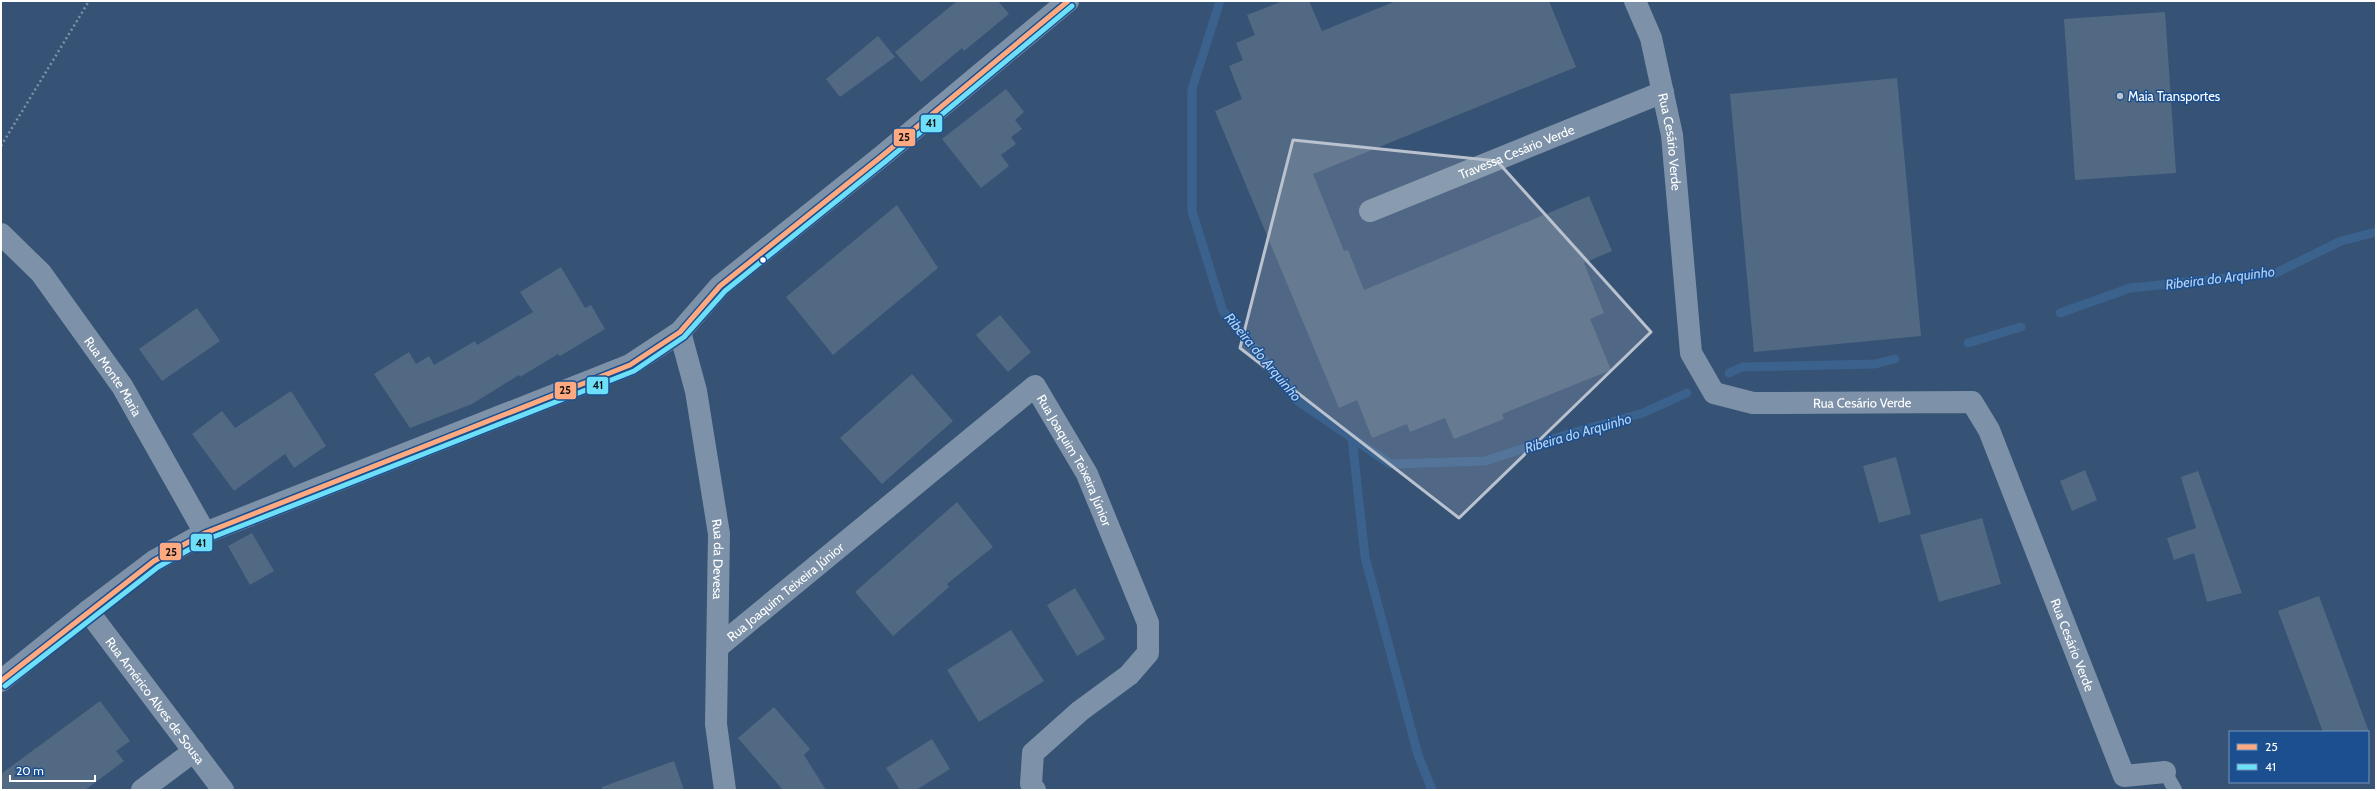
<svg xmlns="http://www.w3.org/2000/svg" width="2377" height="791" viewBox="0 0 2377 791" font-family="Cabin,sans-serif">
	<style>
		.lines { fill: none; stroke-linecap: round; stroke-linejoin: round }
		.stream { stroke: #3b618d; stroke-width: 9 }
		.building { fill: #526984 }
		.path { stroke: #7d92a8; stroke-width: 2.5; stroke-dasharray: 2 3; stroke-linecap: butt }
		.service { stroke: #7d92a8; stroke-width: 14 }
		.minor { stroke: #7d92a8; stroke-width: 22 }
		.tertiary { stroke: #7d92a8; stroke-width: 22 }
		.bus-1-casing { stroke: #1b4f8f; stroke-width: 8 }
		.bus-2-casing { stroke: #1b4f8f; stroke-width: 8 }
		.bus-1 { stroke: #ffa980; stroke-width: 5 }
		.bus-2 { stroke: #6ddff8; stroke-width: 5 }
		.marked { fill: #b9c2ce; fill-opacity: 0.2; stroke: #b9c2ce; stroke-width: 3; stroke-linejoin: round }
		.poi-dot { fill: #b9c2ce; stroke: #1b4f8f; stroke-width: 1.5 }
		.bus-dot { fill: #fff; stroke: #1b4f8f; stroke-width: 1.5 }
		.labels { text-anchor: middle; stroke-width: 3; stroke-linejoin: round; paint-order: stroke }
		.poi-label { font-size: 13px; fill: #fff; stroke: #1b4f8f; text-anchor: start }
		.street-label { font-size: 13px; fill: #fff; stroke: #1b4f8f }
		.water-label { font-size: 14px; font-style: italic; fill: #b5d3f5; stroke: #1b4f8f }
		.line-badge { stroke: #1b4f8f; stroke-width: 1.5 }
		.pale-badge-label { font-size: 11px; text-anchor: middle; font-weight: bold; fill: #111 }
	</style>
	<rect width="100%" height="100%" fill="#365274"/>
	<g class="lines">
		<!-- stream -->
		<g class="stream">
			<path d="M 1220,1 L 1192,89 L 1192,211 L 1223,311 L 1298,401 L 1390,464 L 1485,461 L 1568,434 L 1643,413 L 1687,393"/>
			<path d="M 2060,313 L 2130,288 L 2276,273 L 2341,241 L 2376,232"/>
			<path d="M 1968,343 L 2021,327"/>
			<path d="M 1729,373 L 1742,367 L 1875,364 L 1895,359"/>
			<path d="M 1352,438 L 1365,557 L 1418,755 L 1432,790"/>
		</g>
	</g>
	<!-- building -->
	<g class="building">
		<path d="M 957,1 L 998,1 L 1009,14 L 964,51 L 962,48 L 921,82 L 895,52 Z"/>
		<path d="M 1283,1 L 1309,1 L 1322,31 L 1396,1 L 1549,1 L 1576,67 L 1313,174 L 1344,251 L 1348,250 L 1364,290 L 1589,196 L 1612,251 L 1584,263 L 1604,313 L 1590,319 L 1611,370 L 1502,414 L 1504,419 L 1454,439 L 1445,418 L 1410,432 L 1407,424 L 1372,438 L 1357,400 L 1339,408 L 1215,111 L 1242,99 L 1229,66 L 1243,60 L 1236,43 L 1255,35 L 1247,15 Z"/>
		<path d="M 2165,12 L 2176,173 L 2075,180 L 2064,19 Z"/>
		<path d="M 878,36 L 895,57 L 840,97 L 826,79 Z"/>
		<path d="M 1897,78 L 1921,336 L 1754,352 L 1730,94 Z"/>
		<path d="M 1006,89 L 1024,112 L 1015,120 L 1022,129 L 1011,137 L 1016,144 L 1001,155 L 1009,166 L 981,188 L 942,139 Z"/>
		<path d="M 897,205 L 938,268 L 833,355 L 786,297 Z"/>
		<path d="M 561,267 L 585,308 L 591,305 L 605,329 L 560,356 L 558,354 L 520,377 L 519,375 L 472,404 L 410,428 L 374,374 L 409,352 L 416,364 L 429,356 L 434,365 L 475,341 L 477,345 L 533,312 L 520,292 Z"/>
		<path d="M 197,308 L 220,341 L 162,381 L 139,349 Z"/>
		<path d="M 1000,315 L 1031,352 L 1008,372 L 976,335 Z"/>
		<path d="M 912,374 L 953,421 L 882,484 L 840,438 Z"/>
		<path d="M 291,391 L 326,446 L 294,468 L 285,454 L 234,491 L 192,434 L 222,411 L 235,428 Z"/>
		<path d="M 1896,457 L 1911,514 L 1879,523 L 1863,466 Z"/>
		<path d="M 2085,470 L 2097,500 L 2072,511 L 2060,481 Z"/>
		<path d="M 2198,471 L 2242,593 L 2207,602 L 2194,553 L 2174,560 L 2167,538 L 2196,528 L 2181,477 Z"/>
		<path d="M 957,502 L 993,547 L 947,584 L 949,587 L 893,636 L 855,592 Z"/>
		<path d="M 1982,518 L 2001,584 L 1939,602 L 1920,535 Z"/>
		<path d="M 252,533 L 274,571 L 250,585 L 228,546 Z"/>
		<path d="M 1075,588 L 1105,639 L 1077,656 L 1047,605 Z"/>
		<path d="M 2319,596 L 2369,732 L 2323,732 L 2278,611 Z"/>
		<path d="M 1011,630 L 1044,681 L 979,722 L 947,670 Z"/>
		<path d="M 100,701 L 130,741 L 116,751 L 124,761 L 85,790 L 1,790 L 1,774 Z"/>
		<path d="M 774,707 L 810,749 L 804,755 L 826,790 L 783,790 L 738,738 Z"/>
		<path d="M 932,739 L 950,769 L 916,790 L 900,790 L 886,768 Z"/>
		<path d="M 674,761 L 684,790 L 602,790 L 602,787 Z"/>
	</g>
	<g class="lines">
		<!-- path -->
		<path class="path" d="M 1,146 L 89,1"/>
		<!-- service -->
		<path class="service" d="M 2165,772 L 2175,790"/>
		<!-- minor -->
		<g class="minor">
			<path id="s1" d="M 1635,1 L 1651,38 L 1672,135 L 1691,353 L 1714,393 L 1753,403 L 1972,402 L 1989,430 L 2124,776 L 2165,772"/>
			<path id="s2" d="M 1370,211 L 1663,92"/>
			<path id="s3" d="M 1,234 L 41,273 L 122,386 L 205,533"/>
			<path id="s4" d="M 680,332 L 696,391 L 719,534 L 716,724 L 725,790"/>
			<path id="s5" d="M 88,611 L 223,790"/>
			<path id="s6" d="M 718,647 L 1035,386 L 1087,474 L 1148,623 L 1148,653 L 1129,675 L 1080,711 L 1033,753 L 1031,784 L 1035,790"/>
			<path d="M 142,790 L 194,751"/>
		</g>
		<!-- tertiary -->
		<path class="tertiary" d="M 1,681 L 88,611 L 154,561 L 205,533 L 630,365 L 680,332 L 720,286 L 882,156 L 1068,1"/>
		<!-- bus-1 casing -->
		<g class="bus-1-casing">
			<path id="bus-1" d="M 1,681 L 154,561 L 205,533 L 630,365 L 680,332 L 720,286 L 882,156 L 1068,1"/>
		</g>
		<!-- bus-2 casing -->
		<g class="bus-2-casing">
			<path id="bus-2" d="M 5,686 L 158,567 L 208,539 L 634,371 L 684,337 L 725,291 L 886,161 L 1072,6"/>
		</g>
		<!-- bus-1 -->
		<use href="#bus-1" class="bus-1"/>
		<!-- bus-2 -->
		<use href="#bus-2" class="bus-2"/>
	</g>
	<!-- marked area -->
	<path class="marked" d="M 1293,140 L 1497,161 L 1651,332 L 1459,518 L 1240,348 Z"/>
	<!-- markers -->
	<circle class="poi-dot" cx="2120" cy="96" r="4"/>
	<circle class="bus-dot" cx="763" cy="260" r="3.5"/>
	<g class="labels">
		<!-- poi labels -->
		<g class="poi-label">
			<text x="2128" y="101">Maia Transportes</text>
		</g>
		<!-- street labels -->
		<g class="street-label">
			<text dy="5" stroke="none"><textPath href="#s1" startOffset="146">Rua Cesário Verde</textPath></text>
			<text dy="5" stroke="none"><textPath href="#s2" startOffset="158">Travessa Cesário Verde</textPath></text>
			<text dy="5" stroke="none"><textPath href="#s3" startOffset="182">Rua Monte Maria</textPath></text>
			<text dy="5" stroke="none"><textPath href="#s1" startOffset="554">Rua Cesário Verde</textPath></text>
			<text dy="5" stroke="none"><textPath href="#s6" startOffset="495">Rua Joaquim Teixeira Júnior</textPath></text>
			<text dy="5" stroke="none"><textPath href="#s4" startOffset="231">Rua da Devesa</textPath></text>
			<text dy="5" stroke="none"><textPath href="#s6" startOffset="87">Rua Joaquim Teixeira Júnior</textPath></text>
			<text dy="5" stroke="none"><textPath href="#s1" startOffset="927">Rua Cesário Verde</textPath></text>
			<text dy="5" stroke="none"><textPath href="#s5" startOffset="112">Rua Américo Alves de Sousa</textPath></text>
		</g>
		<!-- water labels -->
		<g class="water-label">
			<text transform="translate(2220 278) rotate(-7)" y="5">Ribeira do Arquinho</text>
			<text transform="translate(1263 357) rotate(50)" y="5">Ribeira do Arquinho</text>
			<text transform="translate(1578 433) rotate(-16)" y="5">Ribeira do Arquinho</text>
		</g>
	</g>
	<g class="line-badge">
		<rect x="920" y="114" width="23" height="19" rx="4" fill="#6ddff8"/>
		<rect x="893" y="128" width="23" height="19" rx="4" fill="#ffa980"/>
		<rect x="586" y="376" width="23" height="19" rx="4" fill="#6ddff8"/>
		<rect x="554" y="381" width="23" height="19" rx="4" fill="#ffa980"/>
		<rect x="190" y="533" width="23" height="19" rx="4" fill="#6ddff8"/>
		<rect x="159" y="542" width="23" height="19" rx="4" fill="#ffa980"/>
	</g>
	<g class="pale-badge-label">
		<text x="931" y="127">41</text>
		<text x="904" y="141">25</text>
		<text x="598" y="389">41</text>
		<text x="565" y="394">25</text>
		<text x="201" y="547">41</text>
		<text x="171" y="556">25</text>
	</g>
	<!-- border -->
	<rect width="2377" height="791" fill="none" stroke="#ffffff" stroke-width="4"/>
	<!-- legend -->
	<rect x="2229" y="731" width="140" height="52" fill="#1b4f8f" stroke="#7695bc"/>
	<rect x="2237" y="744" width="20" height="6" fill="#ffa980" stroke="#7695bc"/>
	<text x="2265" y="751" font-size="12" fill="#ffffff">25</text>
	<rect x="2237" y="764" width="20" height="6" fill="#6ddff8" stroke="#7695bc"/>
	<text x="2265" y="771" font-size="12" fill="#ffffff">41</text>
	<!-- scale -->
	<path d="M10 775v6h85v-6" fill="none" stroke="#ffffff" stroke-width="2"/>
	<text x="16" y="775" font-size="12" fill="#ffffff" stroke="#1b4f8f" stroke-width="3" paint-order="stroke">20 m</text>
</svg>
